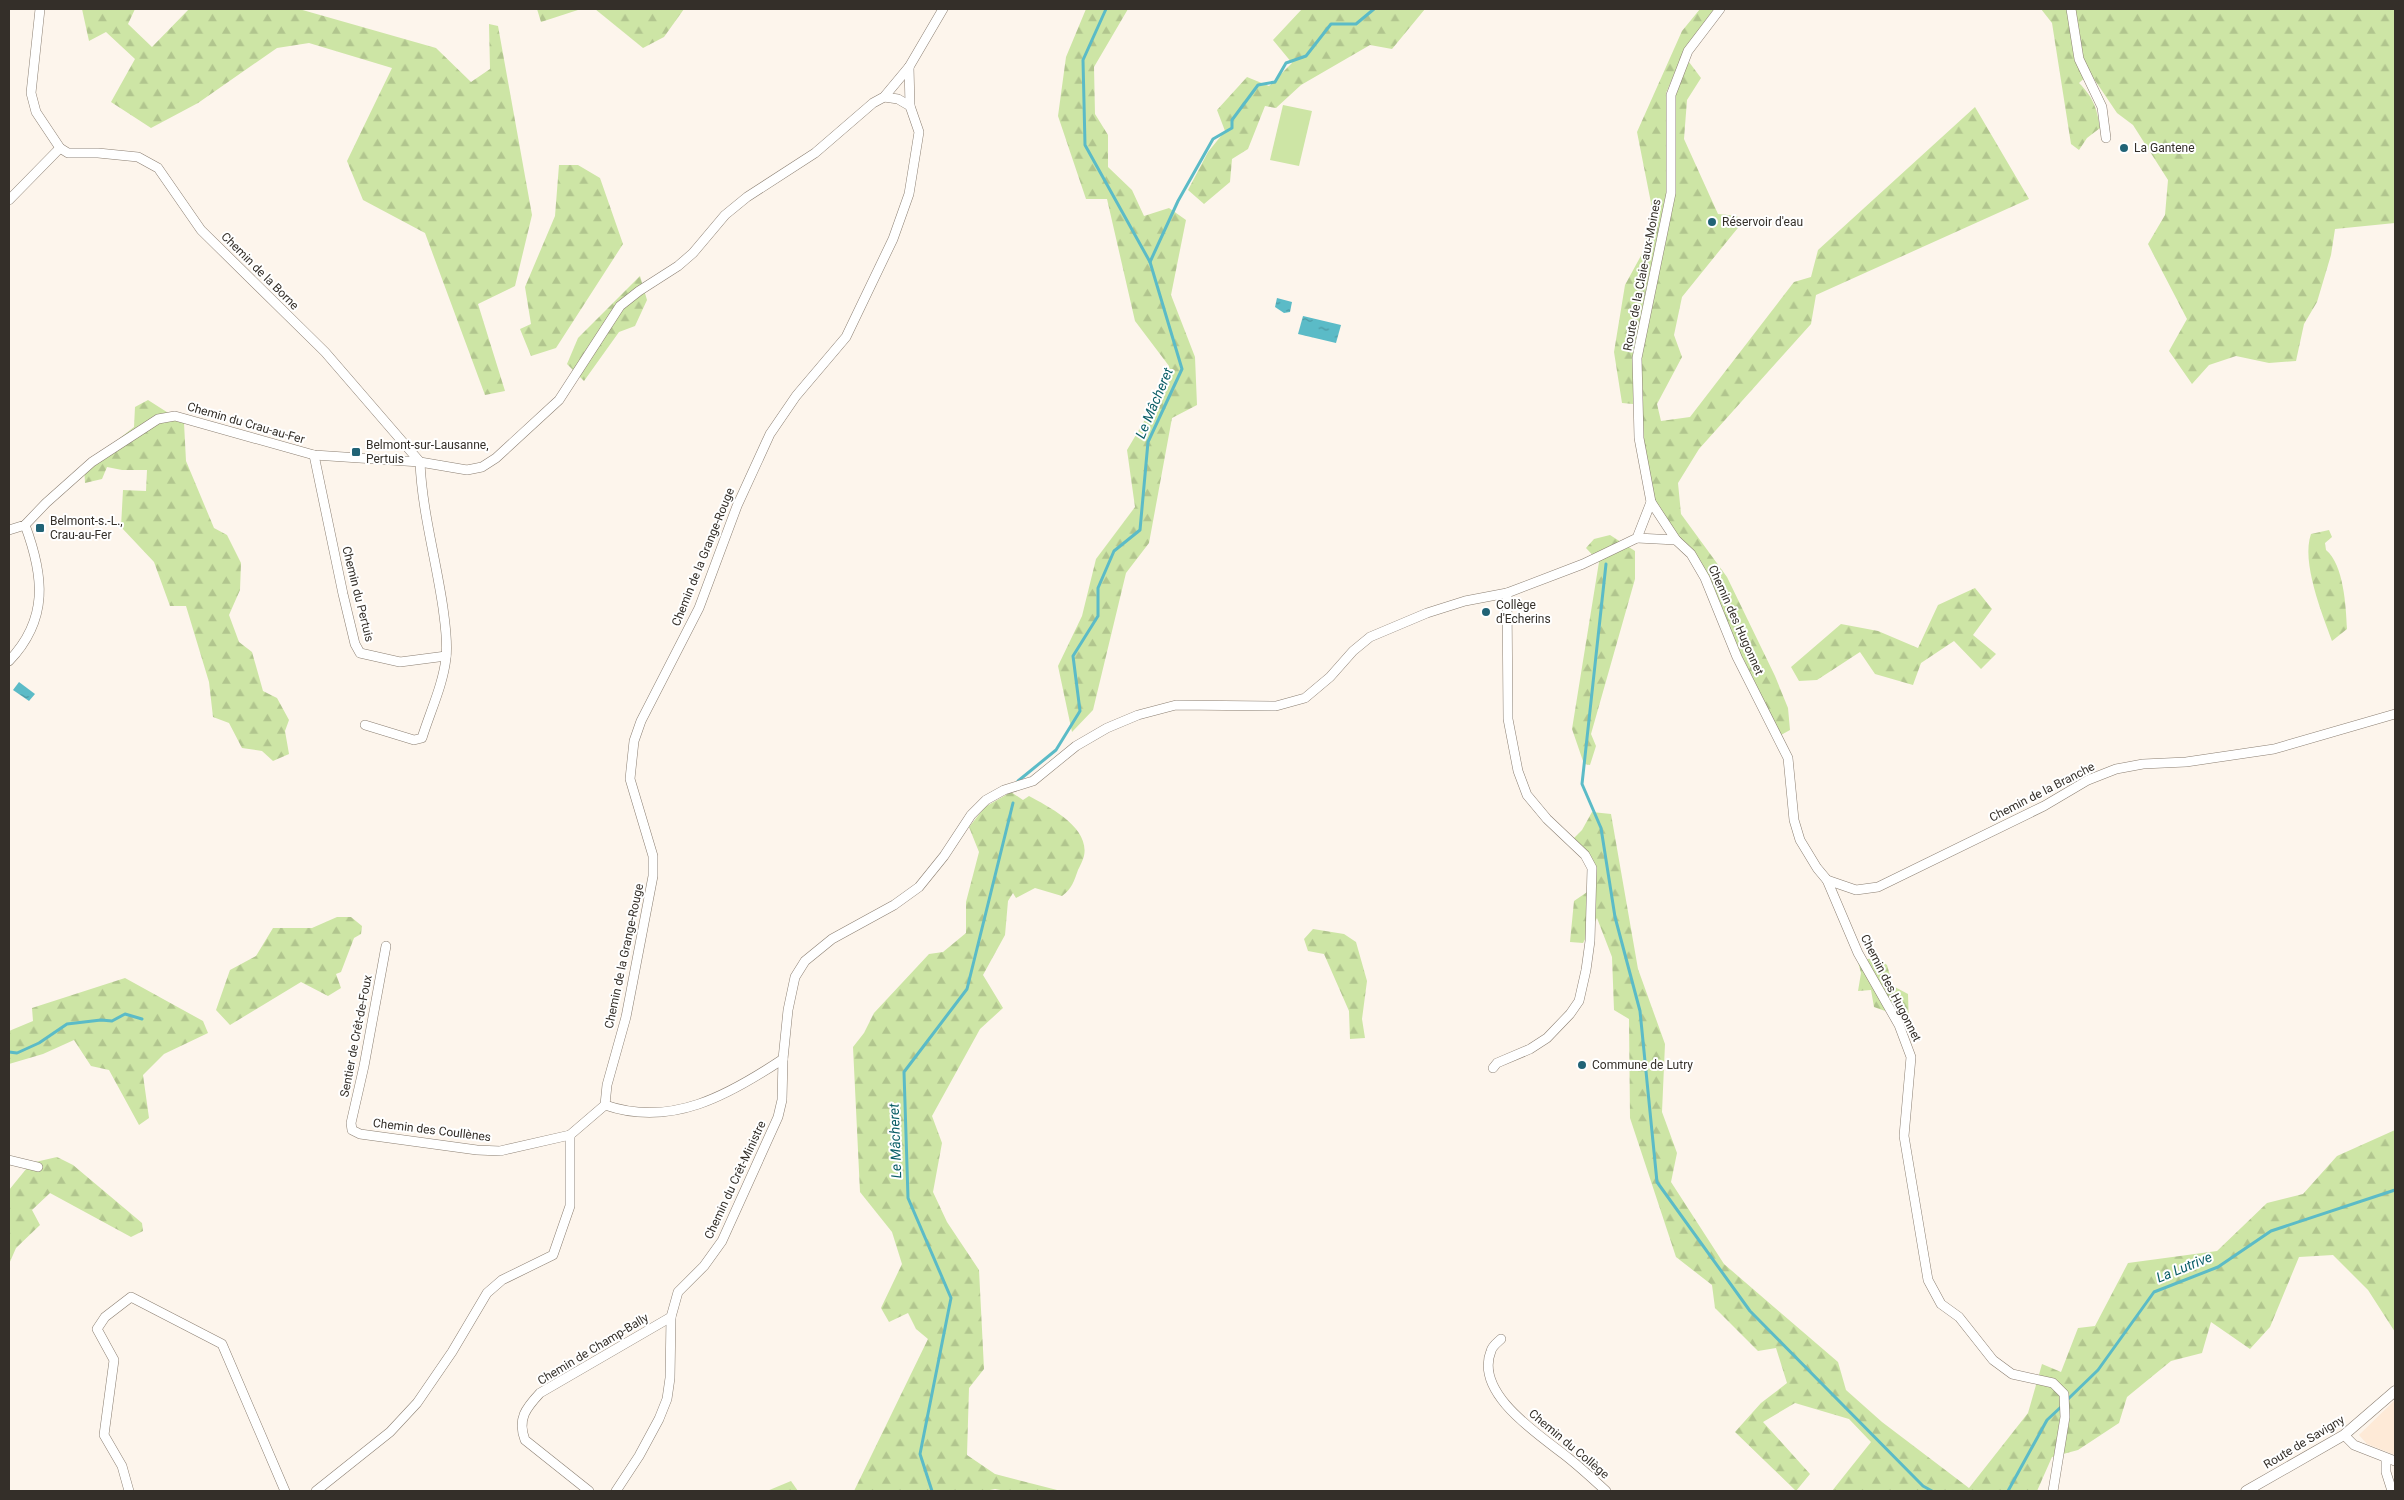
<svg xmlns="http://www.w3.org/2000/svg" width="2404" height="1500" viewBox="0 0 2404 1500" font-family="Roboto,sans-serif">
	<style>
		.built { fill: #feead7 }
		.forest { fill: url(#forest-firs) }
		.green { fill: #cde5a5 }
		.water { fill: url(#water-ripples) }
		.lines { fill: none; stroke-linecap: round; stroke-linejoin: round }
		.stream { stroke: #5bbbc7; stroke-width: 3 }
		.minor-casing { stroke: #8b7f72; stroke-width: 10 }
		.tertiary-casing { stroke: #8b7f72; stroke-width: 11 }
		.minor { stroke: #fff; stroke-width: 9 }
		.tertiary { stroke: #fff; stroke-width: 10 }
		.poi-dot { fill: #216376; stroke: #fff; stroke-width: 2 }
		.labels { text-anchor: middle; stroke-width: 4; stroke-linejoin: round; paint-order: stroke }
		.poi-label { font-size: 12px; fill: #342f29; stroke: #fff; text-anchor: start }
		.street-label { font-size: 12px; fill: #342f29; stroke: #fff }
		.water-label { font-size: 14px; font-style: italic; fill: #0c5f68; stroke: #fff }
	</style>
	<defs>
		<pattern id="forest-firs" width="22" height="20" patternUnits="userSpaceOnUse" patternTransform="scale(1.25)"><rect width="22" height="20" fill="#cde5a5"/><path d="M5 1l3.5 6h-7zM16 11l3.5 6h-7z" fill="#b1c58e"/></pattern>
		<pattern id="water-ripples" width="26" height="14" patternUnits="userSpaceOnUse" patternTransform="scale(1.25)"><rect width="26" height="14" fill="#5bbbc7"/><path d="M2 4q2-2 4 0t4 0M15 11q2-2 4 0t4 0" fill="none" stroke="#4c98a2"/></pattern>
	</defs>
	<rect width="100%" height="100%" fill="#fdf5ec"/>
	<!-- built -->
	<path class="built" d="M 2395,1400 L 2395,1455 L 2367,1444 L 2359,1435 Z"/>
	<!-- forest -->
	<g class="forest">
		<path d="M 82,9 L 135,9 L 128,24 L 152,47 L 189,9 L 299,9 L 436,48 L 471,82 L 490,69 L 489,24 L 498,26 L 532,215 L 515,286 L 478,304 L 505,391 L 485,395 L 425,233 L 363,200 L 347,161 L 392,68 L 309,43 L 277,48 L 198,103 L 151,128 L 111,102 L 135,59 L 106,32 L 89,41 Z"/>
		<path d="M 537,9 L 581,9 L 541,22 Z"/>
		<path d="M 595,9 L 684,9 L 664,37 L 643,48 Z"/>
		<path d="M 1086,9 L 1128,9 L 1094,67 L 1095,114 L 1108,135 L 1108,167 L 1132,190 L 1144,216 L 1169,208 L 1186,220 L 1171,295 L 1195,357 L 1197,405 L 1172,418 L 1149,543 L 1126,573 L 1093,710 L 1072,732 L 1058,666 L 1082,616 L 1096,559 L 1135,507 L 1127,450 L 1165,386 L 1169,366 L 1135,321 L 1107,199 L 1086,199 L 1058,116 L 1066,57 Z"/>
		<path d="M 1302,9 L 1425,9 L 1392,49 L 1370,45 L 1301,85 L 1276,108 L 1265,106 L 1248,149 L 1232,159 L 1230,182 L 1204,204 L 1188,190 L 1208,152 L 1225,131 L 1217,110 L 1247,77 L 1269,86 L 1292,63 L 1273,40 Z"/>
		<path d="M 1700,9 L 1714,9 L 1685,49 L 1666,93 L 1667,192 L 1634,358 L 1633,404 L 1622,403 L 1614,352 L 1625,285 L 1643,252 L 1652,208 L 1637,132 L 1682,31 Z"/>
		<path d="M 2041,9 L 2395,9 L 2395,223 L 2335,229 L 2331,255 L 2317,302 L 2304,324 L 2296,361 L 2269,363 L 2236,356 L 2209,365 L 2192,384 L 2169,351 L 2187,319 L 2148,244 L 2165,215 L 2168,180 L 2133,125 L 2117,113 L 2090,73 L 2079,83 C 2093,97 2097,108 2100,128 L 2087,138 L 2079,150 L 2071,144 L 2052,23 Z"/>
		<path d="M 1689,62 L 1701,78 L 1687,100 L 1684,139 L 1718,214 L 1737,216 L 1741,224 L 1682,297 L 1674,335 L 1682,357 L 1657,404 L 1661,421 L 1690,417 L 1794,282 L 1811,277 L 1818,250 L 1975,107 L 2029,199 L 1816,295 L 1811,324 L 1699,449 L 1678,483 L 1681,514 L 1727,577 L 1775,676 L 1788,708 L 1790,730 L 1781,735 L 1738,649 L 1707,575 L 1678,538 L 1654,500 L 1642,440 L 1640,359 L 1673,194 L 1673,95 Z"/>
		<path d="M 559,165 L 578,165 L 600,178 L 623,244 L 556,348 L 531,356 L 520,329 L 531,324 L 525,287 L 555,216 Z"/>
		<path d="M 640,276 L 647,300 L 635,326 L 619,332 L 584,381 L 567,364 L 578,338 Z"/>
		<path d="M 148,400 L 184,423 L 186,461 L 214,528 L 227,535 L 241,563 L 240,590 L 229,615 L 239,642 L 252,652 L 263,691 L 277,698 L 289,720 L 285,731 L 289,754 L 273,761 L 262,751 L 242,748 L 229,723 L 213,717 L 209,682 L 186,606 L 170,606 L 154,562 L 121,527 L 123,490 L 146,491 L 147,470 L 122,470 L 107,467 L 102,479 L 85,483 L 84,466 L 134,427 L 135,407 Z"/>
		<path d="M 2329,530 L 2332,537 L 2325,543 L 2326,550 C 2344,565 2346,607 2347,629 L 2332,641 C 2322,613 2301,562 2311,534 Z"/>
		<path d="M 1610,535 L 1635,551 L 1635,579 L 1591,734 L 1596,746 L 1590,765 L 1584,764 L 1572,729 L 1599,562 L 1586,548 L 1594,539 Z"/>
		<path d="M 1975,588 L 1992,609 L 1973,635 L 1996,654 L 1981,669 L 1954,641 L 1921,663 L 1913,685 L 1875,674 L 1860,652 L 1817,680 L 1799,681 L 1791,667 L 1841,624 L 1878,631 L 1918,648 L 1938,605 Z"/>
		<path d="M 1011,792 L 1023,800 L 1029,796 C 1049,807 1090,827 1084,856 C 1083,860 1080,866 1078,870 C 1074,881 1072,889 1062,896 L 1035,888 L 1016,898 L 1013,893 L 1008,901 L 1005,935 L 983,975 L 1003,1008 L 980,1029 L 932,1116 L 942,1143 L 933,1192 L 947,1222 L 979,1270 L 984,1369 L 969,1388 L 967,1455 L 995,1474 L 1061,1491 L 1006,1491 L 995,1489 L 985,1491 L 854,1491 L 928,1339 L 916,1329 L 908,1313 L 889,1322 L 881,1308 L 902,1264 L 892,1232 L 860,1192 L 853,1047 L 864,1033 L 874,1013 L 929,954 L 943,952 L 966,933 L 966,902 L 979,852 L 969,827 L 985,807 Z"/>
		<path d="M 1592,812 L 1611,814 L 1638,969 L 1665,1044 L 1662,1112 L 1677,1153 L 1671,1182 L 1724,1264 L 1838,1362 L 1846,1390 L 1882,1422 L 1969,1488 L 2028,1413 L 2042,1364 L 2061,1372 L 2078,1328 L 2095,1326 L 2128,1263 L 2217,1251 L 2267,1203 L 2303,1194 L 2337,1156 L 2395,1130 L 2395,1332 L 2368,1290 L 2333,1255 L 2299,1257 L 2270,1327 L 2250,1349 L 2211,1322 L 2202,1353 L 2171,1361 L 2127,1397 L 2119,1423 L 2078,1450 L 2052,1457 L 2037,1491 L 1832,1491 L 1871,1442 L 1849,1419 L 1795,1403 L 1763,1422 L 1810,1474 L 1796,1491 L 1735,1432 L 1761,1403 L 1787,1383 L 1776,1348 L 1758,1351 L 1715,1308 L 1712,1285 L 1676,1257 L 1630,1118 L 1629,1019 L 1614,1010 L 1612,957 L 1597,918 L 1583,943 L 1570,942 L 1574,901 L 1593,888 L 1593,863 L 1573,839 L 1582,830 Z"/>
		<path d="M 337,917 L 351,917 L 362,926 L 361,934 L 354,938 L 341,972 L 336,974 L 341,988 L 328,996 L 301,982 L 230,1025 L 216,1010 L 230,970 L 256,956 L 273,928 L 312,928 Z"/>
		<path d="M 1313,929 L 1344,934 L 1356,942 L 1367,981 L 1362,1019 L 1365,1038 L 1350,1039 L 1349,1011 L 1324,954 L 1308,951 L 1304,939 Z"/>
		<path d="M 1875,957 L 1887,965 L 1893,986 L 1908,994 L 1909,1025 L 1897,1029 L 1888,1012 L 1874,1007 L 1871,990 L 1858,991 L 1861,973 L 1858,962 Z"/>
		<path d="M 125,978 L 203,1021 L 208,1033 L 164,1054 L 143,1075 L 149,1118 L 139,1125 L 109,1070 L 91,1066 L 74,1040 L 43,1054 L 9,1064 L 9,1031 L 33,1021 L 32,1008 Z"/>
		<path d="M 57,1157 L 73,1165 L 142,1223 L 143,1231 L 131,1237 L 50,1193 L 32,1210 L 40,1225 L 16,1248 L 9,1264 L 9,1190 L 31,1163 Z"/>
		<path d="M 791,1481 L 798,1491 L 767,1491 Z"/>
	</g>
	<!-- green -->
	<path class="green" d="M 1283,105 L 1312,111 L 1299,166 L 1270,160 Z"/>
	<!-- water -->
	<g class="water">
		<path d="M 1277,298 L 1292,302 L 1290,312 L 1284,313 L 1275,307 Z"/>
		<path d="M 1303,316 L 1341,325 L 1336,343 L 1298,334 Z"/>
		<path d="M 19,682 L 35,694 L 29,701 L 13,690 Z"/>
	</g>
	<g class="lines">
		<!-- stream -->
		<g class="stream">
			<path d="M 1106,9 L 1083,60 L 1085,145 L 1150,262"/>
			<path d="M 1606,564 L 1582,784 L 1601,828 L 1615,917 L 1640,1011 L 1657,1182 L 1750,1311 L 1923,1486 L 1932,1491"/>
			<path d="M 1018,781 L 1056,750 L 1080,711 L 1073,656 L 1098,616 L 1098,588 L 1114,551 L 1140,530 L 1148,442 L 1182,369 L 1150,262 L 1178,201 L 1213,139 L 1232,128 L 1232,120 L 1258,85 L 1275,82 L 1286,63 L 1306,56 L 1331,24 L 1356,24 L 1374,9"/>
			<path d="M 9,1052 L 17,1053 L 39,1043 L 67,1024 L 101,1020 L 112,1021 L 125,1014 L 142,1019"/>
			<path d="M 2066,1401 L 2098,1370 L 2154,1292 L 2218,1267 L 2271,1231 L 2395,1190"/>
			<path d="M 932,1491 L 920,1454 L 951,1298 L 908,1198 L 904,1072 L 967,989 L 1013,803"/>
			<path d="M 2008,1491 L 2047,1420 L 2062,1406"/>
		</g>
		<!-- minor casing -->
		<g class="minor-casing">
			<g id="minor">
				<path d="M 40,9 L 31,93 L 36,112 L 60,148 L 68,153 L 98,153 L 138,157 L 158,168 L 201,230 L 325,352 L 420,462"/>
				<path d="M 2071,9 L 2079,59 L 2102,107 L 2106,138"/>
				<path d="M 884,97 L 898,99 L 910,106"/>
				<path d="M 9,200 L 60,148"/>
				<path d="M 314,455 L 343,594 L 355,644 L 360,653 L 400,662 L 446,656"/>
				<path d="M 1651,502 L 1676,540 L 1691,554 L 1705,578 L 1737,657 L 1788,758 L 1794,820 L 1800,840 L 1817,868 L 1827,880 L 1858,953 L 1899,1025 L 1911,1057 L 1904,1136 L 1928,1280 L 1941,1304 L 1959,1317 L 1993,1360 L 2012,1374 L 2053,1383 L 2064,1394 L 2065,1417 L 2053,1491"/>
				<path d="M 9,530 L 25,525 L 46,503 L 92,462 L 158,419 L 175,416 L 314,455 L 420,462 L 467,470 L 482,467 L 496,458 L 559,400 L 620,306 L 639,291 L 678,266 L 693,253 L 725,215 L 747,197 L 815,153 L 873,103 L 884,97 L 909,67 L 943,9"/>
				<path d="M 1637,538 L 1676,540"/>
				<path d="M 9,661 C 49,619 44,576 25,525"/>
				<path d="M 365,725 L 414,740 L 422,738 C 430,712 443,685 446,658 C 448,641 445,624 443,608 C 436,559 422,511 420,462"/>
				<path d="M 1827,880 L 1856,890 L 1878,887 L 2044,806 L 2088,780 L 2116,769 L 2143,764 L 2186,762 L 2274,749 L 2395,714"/>
				<path d="M 386,946 L 364,1066 L 351,1123 L 352,1130 L 360,1134 L 477,1150 L 500,1151 L 570,1135 L 605,1105 C 671,1128 729,1095 783,1059"/>
				<path d="M 1493,1068 L 1497,1063 L 1530,1049 L 1547,1038 L 1570,1014 L 1579,1001 L 1586,970 L 1590,941 L 1592,868 L 1585,855 L 1547,819 L 1527,795 L 1518,771 L 1508,719 L 1507,593"/>
				<path d="M 605,1105 L 607,1085 L 626,1017 L 653,876 L 653,856 L 630,779 L 634,741 L 641,721 L 699,608 L 737,506 L 770,434 L 796,396 L 846,337 L 893,239 L 909,194 L 919,132 L 910,106 L 909,67"/>
				<path d="M 9,1160 L 38,1167"/>
				<path d="M 1501,1339 C 1498,1342 1492,1346 1491,1351 C 1474,1393 1538,1434 1566,1456 C 1580,1467 1593,1479 1606,1491"/>
				<path d="M 2344,1435 L 2354,1445 L 2395,1461"/>
				<path d="M 2386,1459 L 2386,1472 L 2392,1491"/>
				<path d="M 129,1491 L 122,1466 L 104,1435 L 114,1360 L 97,1329 L 105,1317 L 131,1297 L 222,1344 L 285,1491"/>
				<path d="M 316,1491 L 390,1432 L 417,1403 L 452,1352 L 487,1293 L 502,1280 L 553,1255 L 570,1206 L 570,1135"/>
				<path d="M 589,1491 L 525,1440 C 517,1419 526,1408 540,1393 L 671,1317"/>
				<path d="M 616,1491 L 639,1456 L 659,1419 L 667,1399 L 670,1378 L 671,1317 L 678,1292 L 704,1266 L 722,1241 L 778,1117 L 782,1100 L 783,1059 L 788,1010 L 795,977 L 805,961 L 832,939 L 894,905 L 919,887 L 944,856 L 971,815 L 986,800 L 1004,790 L 1033,781 L 1076,746 L 1107,728 L 1138,715 L 1176,705 L 1276,706 L 1305,698 L 1330,677 L 1353,651 L 1370,637 L 1427,613 L 1465,601 L 1507,593 L 1583,564 L 1637,538 L 1651,502 L 1639,438 L 1637,358 L 1671,193 L 1671,95 L 1688,51 L 1720,9"/>
			</g>
		</g>
		<!-- tertiary casing -->
		<g class="tertiary-casing">
			<path id="tertiary" d="M 2246,1491 L 2344,1435 L 2395,1391"/>
		</g>
		<!-- minor -->
		<use href="#minor" class="minor"/>
		<!-- tertiary -->
		<use href="#tertiary" class="tertiary"/>
	</g>
	<!-- markers -->
	<g class="poi-dot">
		<circle cx="2124" cy="148" r="5"/>
		<circle cx="1712" cy="222" r="5"/>
		<rect x="351" y="447" width="10" height="10" rx="2.5"/>
		<rect x="35" y="523" width="10" height="10" rx="2.5"/>
		<circle cx="1486" cy="612" r="5"/>
		<circle cx="1582" cy="1065" r="5"/>
	</g>
	<g class="labels">
		<!-- poi labels -->
		<g class="poi-label">
			<text x="2134" y="152">La Gantene</text>
			<text x="1722" y="226">Réservoir d'eau</text>
			<text x="366" y="449">Belmont-sur-Lausanne,<tspan x="366" dy="14">Pertuis</tspan></text>
			<text x="50" y="525">Belmont-s.-L.,<tspan x="50" dy="14">Crau-au-Fer</tspan></text>
			<text x="1496" y="609">Collège<tspan x="1496" dy="14">d'Echerins</tspan></text>
			<text x="1592" y="1069">Commune de Lutry</text>
		</g>
		<!-- street labels -->
		<g class="street-label">
			<text transform="translate(260 271) rotate(45)" y="4">Chemin de la Borne</text>
			<text transform="translate(1642 275) rotate(-79)" y="4">Route de la Claie-aux-Moines</text>
			<text transform="translate(246 423) rotate(16)" y="4">Chemin du Crau-au-Fer</text>
			<text transform="translate(703 557) rotate(-68)" y="4">Chemin de la Grange-Rouge</text>
			<text transform="translate(358 594) rotate(76)" y="4">Chemin du Pertuis</text>
			<text transform="translate(1736 620) rotate(66)" y="4">Chemin des Hugonnet</text>
			<text transform="translate(2042 792) rotate(-27)" y="4">Chemin de la Branche</text>
			<text transform="translate(624 956) rotate(-78)" y="4">Chemin de la Grange-Rouge</text>
			<text transform="translate(1891 988) rotate(63)" y="4">Chemin des Hugonnet</text>
			<text transform="translate(356 1036) rotate(-79)" y="4">Sentier de Crêt-de-Foux</text>
			<text transform="translate(432 1130) rotate(7)" y="4">Chemin des Coullènes</text>
			<text transform="translate(735 1180) rotate(-65)" y="4">Chemin du Crêt-Ministre</text>
			<text transform="translate(593 1349) rotate(-31)" y="4">Chemin de Champ-Bally</text>
			<text transform="translate(2304 1442) rotate(-31)" y="4">Route de Savigny</text>
			<text transform="translate(1569 1444) rotate(40)" y="4">Chemin du Collège</text>
		</g>
		<!-- water labels -->
		<g class="water-label">
			<text transform="translate(1154 403) rotate(-67)" y="5">Le Mâcheret</text>
			<text transform="translate(895 1141) rotate(-92)" y="5">Le Mâcheret</text>
			<text transform="translate(2184 1267) rotate(-22)" y="5">La Lutrive</text>
		</g>
	</g>
	<!-- border -->
	<rect width="2404" height="1500" fill="none" stroke="#342f29" stroke-width="20"/>
</svg>
